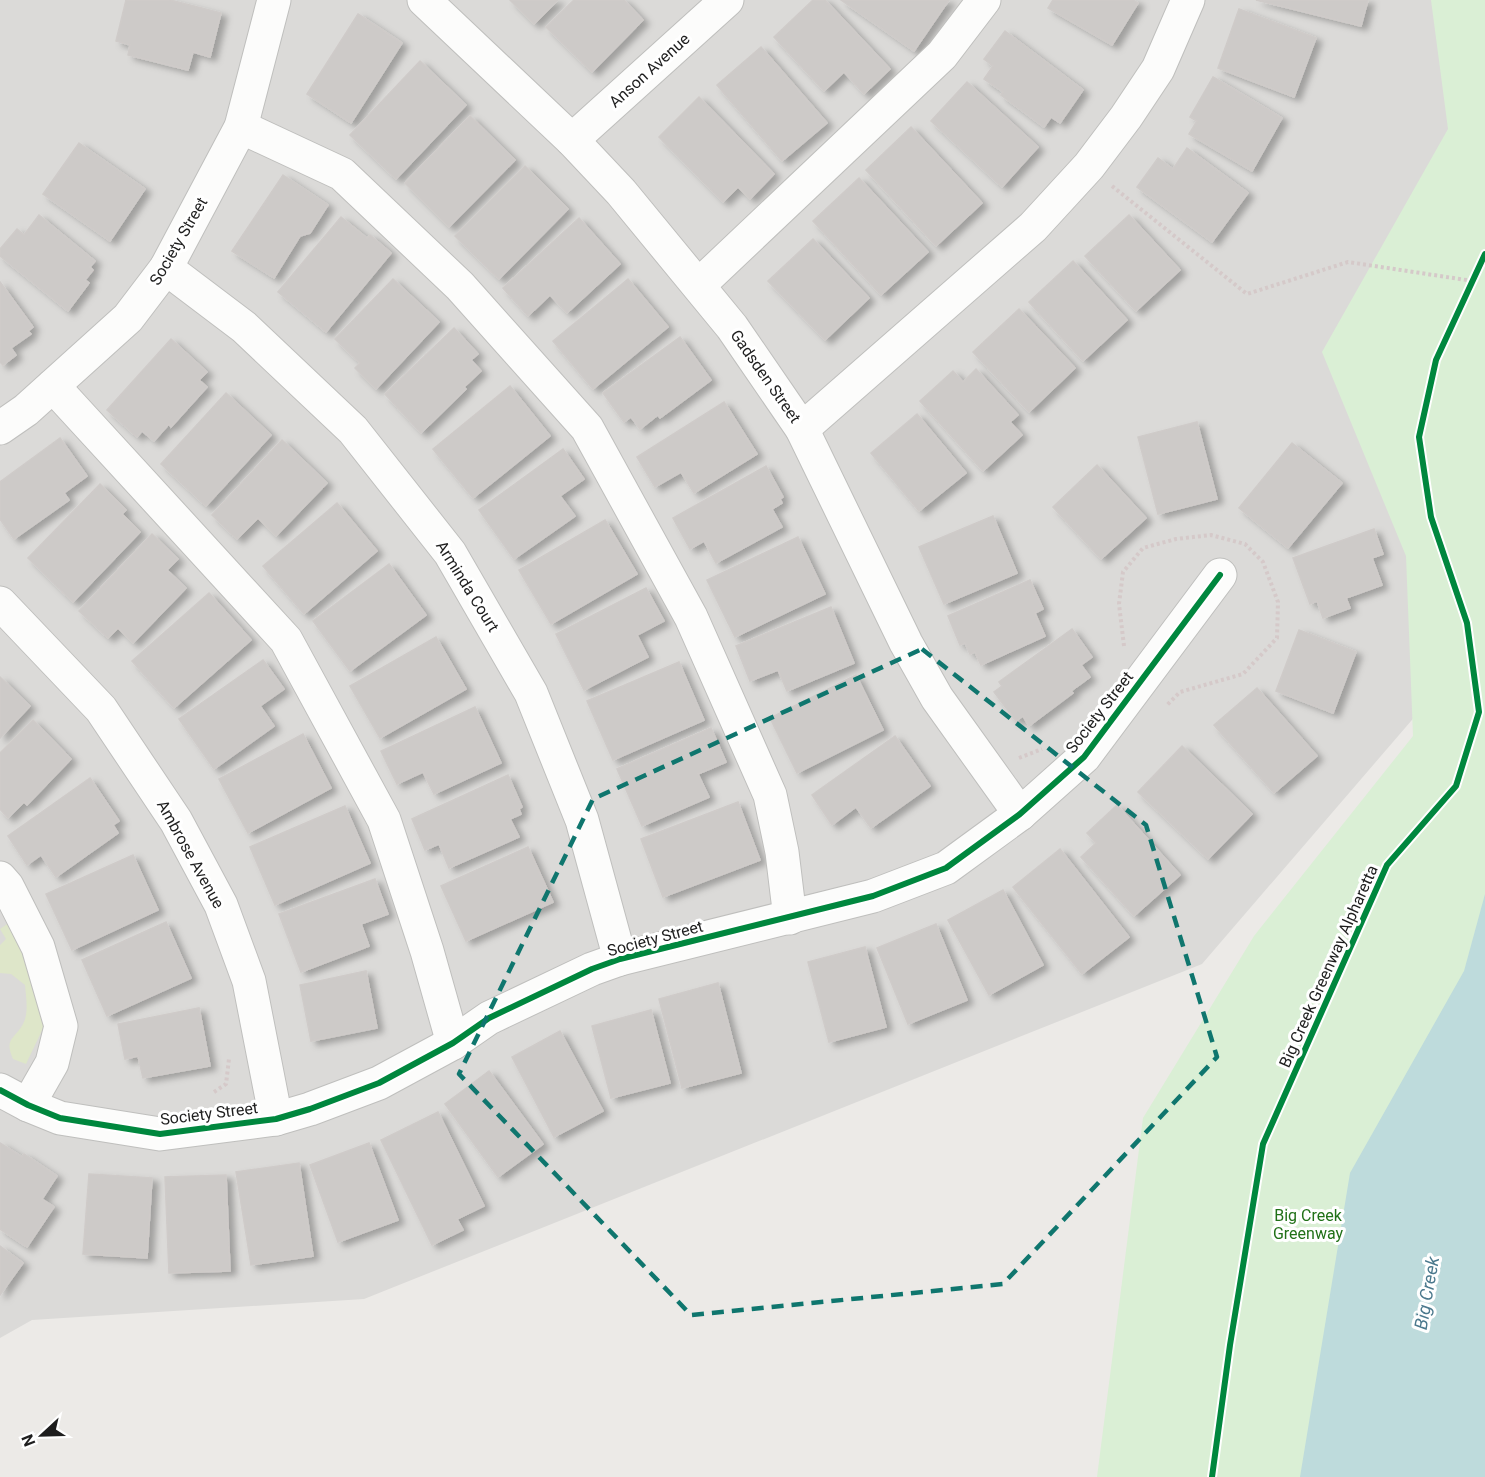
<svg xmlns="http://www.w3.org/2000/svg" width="1485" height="1477" viewBox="0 0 1485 1477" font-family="Roboto,sans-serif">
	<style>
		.residential { fill: #dbdad8 }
		.grass { fill: #dee6c9 }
		.park { fill: #daefd5 }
		.water { fill: #bedbdc }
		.building { fill: #cdcac8; stroke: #cfcbc9; stroke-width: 1.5; filter: url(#shadow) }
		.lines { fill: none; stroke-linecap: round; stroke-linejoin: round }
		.minor-casing { stroke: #bfbfbd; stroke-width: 35 }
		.path { stroke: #d5c9c9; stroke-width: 4; stroke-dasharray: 3 3; stroke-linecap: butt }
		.minor { stroke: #fcfcfb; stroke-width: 33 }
		.cycleway-casing { stroke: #fff; stroke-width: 10 }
		.cycleway { stroke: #00873e; stroke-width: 6 }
		.marked { fill: none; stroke: #0f766e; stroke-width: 4.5; stroke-dasharray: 12 8; stroke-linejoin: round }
		.labels { text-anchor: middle; stroke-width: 6; stroke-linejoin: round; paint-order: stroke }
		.street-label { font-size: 16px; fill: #1e1e1e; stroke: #fff }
		.park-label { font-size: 16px; fill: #217118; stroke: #fff }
		.water-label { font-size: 18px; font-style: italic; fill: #4b798d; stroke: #fff }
	</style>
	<defs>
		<filter id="shadow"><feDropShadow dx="6" dy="4" stdDeviation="3" flood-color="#0004"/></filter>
	</defs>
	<rect width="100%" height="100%" fill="#eceae7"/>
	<!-- residential -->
	<path class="residential" d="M 0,0 L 1485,0 L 1485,635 L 1202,964 L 364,1299 L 32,1320 L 0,1338 Z"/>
	<!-- grass -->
	<path class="grass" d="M 10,922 L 15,930 L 46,1022 L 26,1064 L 13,1059 C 4,1038 14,1040 23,1024 C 29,1013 26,997 25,985 L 11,974 L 0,973 L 0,945 L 6,939 L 0,929 Z"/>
	<!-- park -->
	<path class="park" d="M 1431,0 L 1485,0 L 1485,1258 L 1398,1477 L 1097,1477 L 1143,1118 L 1254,936 L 1413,736 L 1406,556 L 1322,352 L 1448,129 Z"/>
	<!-- water -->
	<path class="water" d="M 1485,894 L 1485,1477 L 1300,1477 L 1350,1173 L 1464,971 Z"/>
	<!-- building -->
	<g class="building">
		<path d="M 126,0 L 170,0 L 221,13 L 210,57 L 193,52 L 188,70 L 128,55 L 130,45 L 116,41 Z"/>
		<path d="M 510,0 L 558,0 L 534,24 Z"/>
		<path d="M 574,0 L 624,0 L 643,20 L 592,72 L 546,27 Z"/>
		<path d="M 813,0 L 825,0 L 890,69 L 864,94 L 844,72 L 824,91 L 774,37 Z"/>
		<path d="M 841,0 L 949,0 L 914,51 Z"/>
		<path d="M 1053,0 L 1133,0 L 1138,3 L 1112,45 L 1048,8 Z"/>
		<path d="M 1256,0 L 1368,0 L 1361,26 Z"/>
		<path d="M 1239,9 L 1316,38 L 1294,97 L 1218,68 Z"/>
		<path d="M 358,14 L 402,43 L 351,123 L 307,94 Z"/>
		<path d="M 1005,31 L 1083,90 L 1060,123 L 1051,117 L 1044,127 L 1001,95 L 1003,92 L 984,79 L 993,66 L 984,59 Z"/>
		<path d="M 761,47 L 827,123 L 782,161 L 717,85 Z"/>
		<path d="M 420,61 L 466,105 L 396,179 L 350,135 Z"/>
		<path d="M 1213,77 L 1282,118 L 1252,171 L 1189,134 L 1197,121 L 1190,117 Z"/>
		<path d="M 967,82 L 1038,147 L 1002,187 L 931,121 Z"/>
		<path d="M 699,97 L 774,174 L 750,199 L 738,187 L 723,202 L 659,137 Z"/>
		<path d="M 470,116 L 515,160 L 449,227 L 405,183 Z"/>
		<path d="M 911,127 L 982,203 L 936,246 L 866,170 Z"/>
		<path d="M 79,143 L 145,189 L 110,241 L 43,194 Z"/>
		<path d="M 1187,148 L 1248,193 L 1212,242 L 1137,187 L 1158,158 L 1173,169 Z"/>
		<path d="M 525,166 L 568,209 L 499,279 L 455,236 Z"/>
		<path d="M 283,175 L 328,205 L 310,233 L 300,236 L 274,278 L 232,251 Z"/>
		<path d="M 859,178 L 928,252 L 881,295 L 813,221 Z"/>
		<path d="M 39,215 L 95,261 L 90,267 L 93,270 L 85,280 L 89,283 L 68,311 L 0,256 L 0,249 L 17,229 L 24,235 Z"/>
		<path d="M 1129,215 L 1180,270 L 1136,311 L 1085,256 Z"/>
		<path d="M 341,217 L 367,238 L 370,235 L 391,253 L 326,332 L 278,292 Z"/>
		<path d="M 579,218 L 620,264 L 567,313 L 550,295 L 528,316 L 503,288 Z"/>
		<path d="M 813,239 L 869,298 L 825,340 L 768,281 Z"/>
		<path d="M 1073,261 L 1127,320 L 1083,361 L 1029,302 Z"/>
		<path d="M 393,279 L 439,322 L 376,389 L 355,368 L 360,363 L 335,339 Z"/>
		<path d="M 628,279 L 668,327 L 593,389 L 553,341 Z"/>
		<path d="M 0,282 L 33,327 L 28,331 L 31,334 L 11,348 L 16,355 L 3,365 L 0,362 Z"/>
		<path d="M 1019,309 L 1075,368 L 1029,412 L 973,352 Z"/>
		<path d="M 454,328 L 478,354 L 471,360 L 481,371 L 464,387 L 466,389 L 421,433 L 385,394 Z"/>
		<path d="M 680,337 L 711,380 L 660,418 L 658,415 L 640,429 L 631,417 L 624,422 L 603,393 Z"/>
		<path d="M 171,339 L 207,372 L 199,380 L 207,387 L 171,427 L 169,424 L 154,441 L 142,431 L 137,437 L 107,410 Z"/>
		<path d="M 976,369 L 1018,415 L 1010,422 L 1022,435 L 983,471 L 920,401 L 953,371 L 963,382 Z"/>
		<path d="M 510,386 L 550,436 L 473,498 L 433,449 Z"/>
		<path d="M 226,393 L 271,435 L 206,506 L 161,464 Z"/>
		<path d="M 724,402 L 757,454 L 694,493 L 681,472 L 655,487 L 637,457 Z"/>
		<path d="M 917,414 L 966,473 L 919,511 L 871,453 Z"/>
		<path d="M 1197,422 L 1217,499 L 1158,514 L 1138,437 Z"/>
		<path d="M 60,438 L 87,476 L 64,493 L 69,500 L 14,539 L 0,519 L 0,482 Z"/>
		<path d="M 282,440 L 327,483 L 276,536 L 258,518 L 237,539 L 212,515 Z"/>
		<path d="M 1292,443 L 1342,483 L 1288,548 L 1239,508 Z"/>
		<path d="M 563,449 L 584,479 L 560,496 L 575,516 L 514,559 L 479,510 Z"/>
		<path d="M 1097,465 L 1146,518 L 1101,559 L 1053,507 Z"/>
		<path d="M 766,466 L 783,497 L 780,499 L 782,503 L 772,509 L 782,527 L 716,563 L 704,541 L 690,549 L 673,518 Z"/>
		<path d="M 100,484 L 126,510 L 122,514 L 140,532 L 73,602 L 28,558 Z"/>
		<path d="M 337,503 L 377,551 L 304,614 L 263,566 Z"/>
		<path d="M 993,516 L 1017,573 L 944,604 L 919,547 Z"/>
		<path d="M 605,520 L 637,574 L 551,624 L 519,570 Z"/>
		<path d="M 1374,529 L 1383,554 L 1372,558 L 1382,585 L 1346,598 L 1350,608 L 1323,618 L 1317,601 L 1310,604 L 1293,558 Z"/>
		<path d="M 152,534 L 178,559 L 167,570 L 186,588 L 133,643 L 118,628 L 108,638 L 79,611 Z"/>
		<path d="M 798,537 L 825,594 L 735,637 L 707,580 Z"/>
		<path d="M 389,564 L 426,615 L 350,671 L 313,621 Z"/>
		<path d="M 1030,580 L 1043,609 L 1035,613 L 1045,636 L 981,665 L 975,652 L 970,654 L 965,643 L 960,645 L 948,616 Z"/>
		<path d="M 646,588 L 664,621 L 637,635 L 648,657 L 584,690 L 556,634 Z"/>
		<path d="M 209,593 L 251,640 L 174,708 L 132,661 Z"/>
		<path d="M 831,607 L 854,663 L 787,691 L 778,670 L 750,681 L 736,646 Z"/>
		<path d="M 1072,629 L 1092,657 L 1081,665 L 1090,677 L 1071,691 L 1073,693 L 1029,726 L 1023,716 L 1016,721 L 994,692 L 1002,686 L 999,682 Z"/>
		<path d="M 1299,630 L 1356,652 L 1333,713 L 1276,691 Z"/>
		<path d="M 436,637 L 466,689 L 380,738 L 350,686 Z"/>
		<path d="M 263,660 L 284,689 L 260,706 L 274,726 L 214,769 L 179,719 Z"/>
		<path d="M 679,662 L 704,720 L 613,760 L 587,701 Z"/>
		<path d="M 856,675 L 883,730 L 797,773 L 770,718 Z"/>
		<path d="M 0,677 L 30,706 L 0,738 Z"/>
		<path d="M 1257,688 L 1317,756 L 1274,793 L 1214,725 Z"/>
		<path d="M 475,707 L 501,763 L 434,794 L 423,772 L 397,784 L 381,751 Z"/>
		<path d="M 33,720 L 71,759 L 27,805 L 24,802 L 8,818 L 0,809 L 0,753 Z"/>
		<path d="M 711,728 L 726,762 L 698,774 L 709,797 L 642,826 L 617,769 Z"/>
		<path d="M 303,734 L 331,788 L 248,833 L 219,779 Z"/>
		<path d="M 895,736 L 930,786 L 871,828 L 856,807 L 832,825 L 812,795 Z"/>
		<path d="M 1182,746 L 1252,814 L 1208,859 L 1138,792 Z"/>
		<path d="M 508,775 L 522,807 L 519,809 L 521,814 L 510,819 L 519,837 L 449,868 L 439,844 L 425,850 L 412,819 Z"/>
		<path d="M 90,778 L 119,821 L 113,825 L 118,833 L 56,877 L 41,855 L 27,865 L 8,836 Z"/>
		<path d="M 738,802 L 760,860 L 663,897 L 641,839 Z"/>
		<path d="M 1117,805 L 1180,875 L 1134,916 L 1081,857 L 1096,843 L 1087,833 Z"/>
		<path d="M 345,806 L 370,863 L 275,905 L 250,847 Z"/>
		<path d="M 528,847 L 553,902 L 466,941 L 441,886 Z"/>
		<path d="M 1060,849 L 1129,937 L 1082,974 L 1013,887 Z"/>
		<path d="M 133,855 L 158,910 L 72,950 L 46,894 Z"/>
		<path d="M 375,879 L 388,914 L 361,924 L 369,946 L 301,972 L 279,914 Z"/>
		<path d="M 1003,890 L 1043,965 L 989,995 L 948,920 Z"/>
		<path d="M 166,922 L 191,978 L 107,1016 L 82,960 Z"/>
		<path d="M 936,924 L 967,1000 L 908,1024 L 877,948 Z"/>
		<path d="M 865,947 L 886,1027 L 829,1042 L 808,962 Z"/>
		<path d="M 366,971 L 377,1028 L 311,1041 L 300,985 Z"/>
		<path d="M 718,983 L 741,1073 L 682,1088 L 659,999 Z"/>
		<path d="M 199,1008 L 210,1066 L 143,1078 L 138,1056 L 125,1059 L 118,1024 Z"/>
		<path d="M 651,1010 L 670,1083 L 611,1098 L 592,1026 Z"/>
		<path d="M 560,1031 L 603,1111 L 554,1137 L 512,1057 Z"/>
		<path d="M 489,1071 L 543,1144 L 498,1177 L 445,1104 Z"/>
		<path d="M 438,1112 L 484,1206 L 457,1219 L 463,1230 L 432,1245 L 381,1140 Z"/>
		<path d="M 0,1143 L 22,1157 L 24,1154 L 57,1176 L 42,1199 L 54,1207 L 27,1247 L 0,1229 Z"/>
		<path d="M 369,1143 L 398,1220 L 338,1242 L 310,1165 Z"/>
		<path d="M 299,1163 L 313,1256 L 251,1265 L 236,1172 Z"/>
		<path d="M 89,1174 L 152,1178 L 147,1258 L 83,1254 Z"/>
		<path d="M 226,1175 L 230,1271 L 169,1273 L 165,1177 Z"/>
		<path d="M 0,1246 L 23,1263 L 0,1295 Z"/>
	</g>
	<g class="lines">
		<!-- minor casing -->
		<g class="minor-casing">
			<g id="minor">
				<path d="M 424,0 L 572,140 L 621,192 L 732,327 L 802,429 L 906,643 L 937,698 L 1020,814"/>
				<path d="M 241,127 L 342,174 L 460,286 L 587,428 L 691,617 L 770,795 L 782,852 L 790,918"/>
				<path d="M 572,140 L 727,0"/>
				<path d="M 166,268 L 244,327 L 353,430 L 450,553 L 531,693 L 582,820 L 620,959"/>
				<path d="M 699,285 L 942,55 L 984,0"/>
				<path d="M 53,386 L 286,640 L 384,820 L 427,951 L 453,1043"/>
				<path d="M 0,428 L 26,410 L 128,318 L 166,268 L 241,127 L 274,0"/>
				<path d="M 802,429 L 1033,227 L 1089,166 L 1126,117 L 1158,69 L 1188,0"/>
				<path d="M 0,603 L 101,709 L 176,821 L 221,905 L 249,981 L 276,1119"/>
				<path d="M 0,878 L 7,886 L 38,947 L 61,1026 L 52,1063 L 28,1105"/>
				<path d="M 0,1090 L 28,1105 L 60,1118 L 160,1134 L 276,1119 L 310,1109 L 379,1083 L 453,1043 L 489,1018 L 592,969 L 620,959 L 873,896 L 946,868 L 1020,814 L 1084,757 L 1220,575"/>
			</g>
		</g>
		<!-- path -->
		<g class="path">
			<path d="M 1112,186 L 1247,294 L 1348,262 L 1473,281"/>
			<path d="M 1124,646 L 1119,604 L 1123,572 L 1143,548 L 1176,539 L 1211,535 L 1245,544 L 1263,562 L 1278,602 L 1277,638 L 1243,674 L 1180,692 L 1167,705"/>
			<path d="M 1019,758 L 1042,749"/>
			<path d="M 214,1092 L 226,1084 L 229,1059"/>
		</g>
		<!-- minor -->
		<use href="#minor" class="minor"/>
		<!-- cycleway casing -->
		<g class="cycleway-casing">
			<g id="cycleway">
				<path d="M 0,1090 L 28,1105 L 60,1118 L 160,1134 L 276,1119 L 310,1109 L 379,1083 L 453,1043 L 489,1018 L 592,969 L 620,959 L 873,896 L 946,868 L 1020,814 L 1084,757 L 1220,575"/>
				<path d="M 1212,1477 L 1230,1345 L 1263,1144 L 1387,865 L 1456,786 L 1479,712 L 1467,623 L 1431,517 L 1419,437 L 1436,360 L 1485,254"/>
			</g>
		</g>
		<!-- cycleway -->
		<use href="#cycleway" class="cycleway"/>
	</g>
	<!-- marked area -->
	<path class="marked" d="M 922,649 L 1146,825 L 1217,1057 L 1003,1284 L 691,1315 L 459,1074 L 593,799 Z"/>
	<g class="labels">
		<!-- street labels -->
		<g class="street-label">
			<text transform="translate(649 70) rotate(-42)" y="6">Anson Avenue</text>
			<text transform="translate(178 241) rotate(-60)" y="6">Society Street</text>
			<text transform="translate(766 376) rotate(55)" y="6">Gadsden Street</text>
			<text transform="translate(468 586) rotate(58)" y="6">Arminda Court</text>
			<text transform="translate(1099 712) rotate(-52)" y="6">Society Street</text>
			<text transform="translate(191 854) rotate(61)" y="6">Ambrose Avenue</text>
			<text transform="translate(655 938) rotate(-15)" y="6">Society Street</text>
			<text transform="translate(1328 966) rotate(-66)" y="6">Big Creek Greenway Alpharetta</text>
			<text transform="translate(209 1113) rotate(-7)" y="6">Society Street</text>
		</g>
		<!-- park labels -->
		<g class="park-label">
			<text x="1308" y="1221">Big Creek<tspan x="1308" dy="18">Greenway</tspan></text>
		</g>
		<!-- water labels -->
		<g class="water-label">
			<text transform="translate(1427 1293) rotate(-80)" y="6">Big Creek</text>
		</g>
	</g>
	<!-- north arrow -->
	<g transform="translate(42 1435) rotate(248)" stroke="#ffffff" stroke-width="4.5" paint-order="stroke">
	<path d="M0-4.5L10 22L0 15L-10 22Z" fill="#1e1e1e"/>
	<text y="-9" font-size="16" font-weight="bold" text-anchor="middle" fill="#1e1e1e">N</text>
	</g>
</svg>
